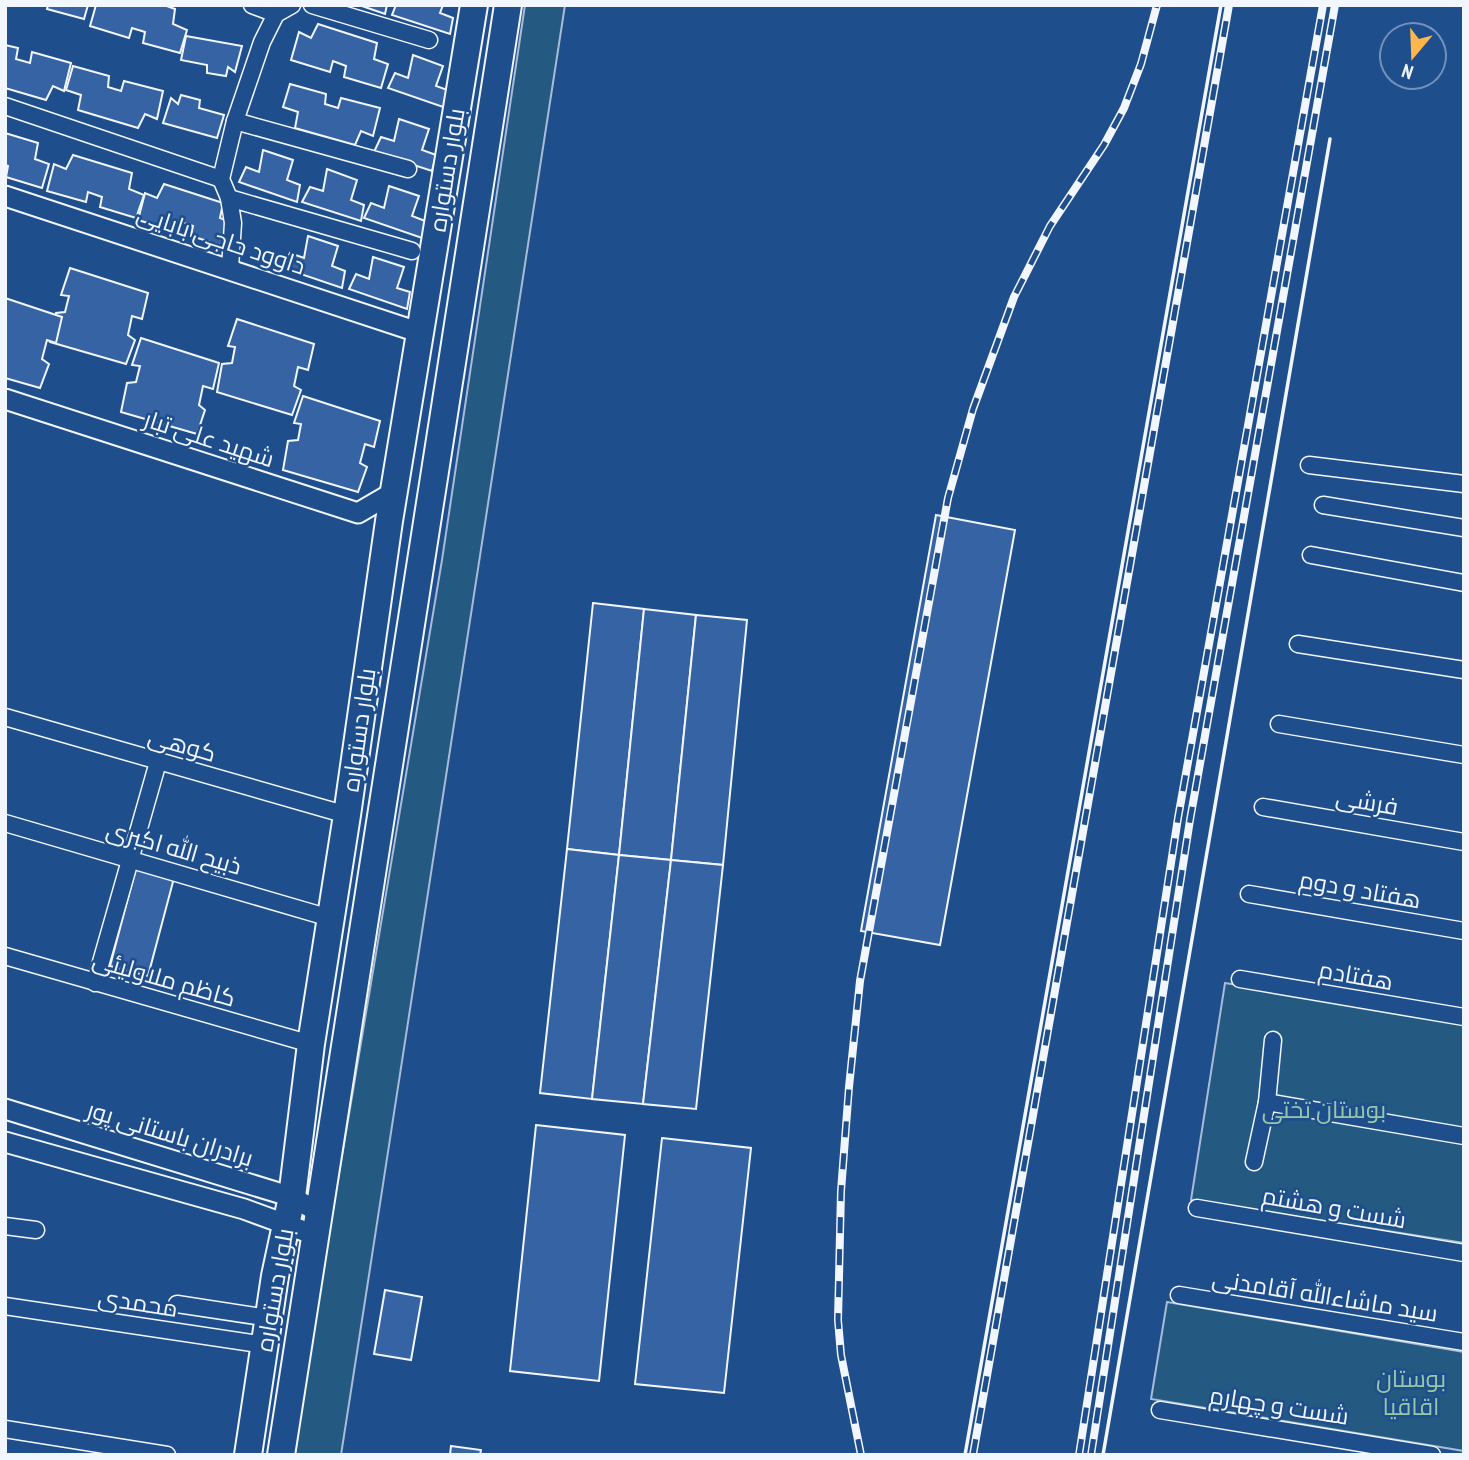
<svg xmlns="http://www.w3.org/2000/svg" width="1469" height="1460" viewBox="0 0 1469 1460" font-family="'PT Sans Narrow',Cairo,sans-serif">
	<style>
		.green { fill: #245a82; stroke: #a8bbd7; stroke-width: 2 }
		.building { fill: #3563a3; stroke: #f2f6ff; stroke-width: 2 }
		.lines { fill: none; stroke-linecap: round; stroke-linejoin: round }
		.minor-casing { stroke: #f2f6ff; stroke-width: 19 }
		.tertiary-casing { stroke: #f2f6ff; stroke-width: 23 }
		.primary-casing { stroke: #f2f6ff; stroke-width: 30 }
		.minor { stroke: #1f4e8c; stroke-width: 16 }
		.tertiary { stroke: #1f4e8c; stroke-width: 19 }
		.primary { stroke: #1f4e8c; stroke-width: 26 }
		.rail-casing { stroke: #f2f6ff; stroke-width: 8 }
		.rail { stroke: #1f4e8c; stroke-width: 5; stroke-dasharray: 16; stroke-linecap: butt }
		.wall { stroke: #f2f6ff; stroke-width: 3.5 }
		.labels { text-anchor: middle; stroke-width: 5; stroke-linejoin: round; paint-order: stroke }
		.street-label { font-size: 24px; fill: #f2f6ff; stroke: #1f4e8c }
		.park-label { font-size: 24px; fill: #97c8a6; stroke: #1f4e8c }
	</style>
	<rect width="100%" height="100%" fill="#1f4e8c"/>
	<!-- green -->
	<g class="green">
		<path d="M 525,5 L 565,5 L 367,1288 L 341,1455 L 295,1455 L 313,1329 L 442,560 Z"/>
		<path d="M 1225,983 L 1464,1021 L 1464,1243 L 1191,1200 Z"/>
		<path d="M 1167,1302 L 1464,1352 L 1464,1451 L 1151,1399 Z"/>
	</g>
	<!-- building -->
	<g class="building">
		<path d="M 48,5 L 88,5 L 84,19 L 47,9 Z"/>
		<path d="M 96,5 L 164,5 L 175,9 L 173,24 L 187,30 L 180,53 L 143,43 L 145,32 L 132,28 L 129,38 L 90,26 Z"/>
		<path d="M 359,5 L 387,5 L 385,14 Z"/>
		<path d="M 396,5 L 443,5 L 440,13 L 453,18 L 450,34 L 392,15 Z"/>
		<path d="M 318,24 L 377,43 L 374,59 L 388,64 L 381,88 L 344,77 L 346,66 L 333,61 L 330,72 L 291,60 L 299,32 L 311,38 Z"/>
		<path d="M 186,36 L 242,46 L 235,72 L 228,67 L 226,76 L 207,73 L 207,65 L 181,60 Z"/>
		<path d="M 5,45 L 18,48 L 16,59 L 30,63 L 32,52 L 71,63 L 64,91 L 53,86 L 46,100 L 5,88 Z"/>
		<path d="M 413,55 L 443,66 L 436,86 L 450,91 L 446,108 L 388,88 L 395,73 L 408,78 Z"/>
		<path d="M 73,66 L 109,76 L 108,87 L 121,91 L 124,81 L 163,91 L 157,119 L 145,114 L 138,128 L 78,110 L 81,95 L 66,90 Z"/>
		<path d="M 290,84 L 326,94 L 325,104 L 338,108 L 341,98 L 380,108 L 373,136 L 361,131 L 355,145 L 295,128 L 298,112 L 283,107 Z"/>
		<path d="M 181,95 L 200,100 L 199,108 L 224,115 L 217,138 L 163,123 L 171,98 L 178,104 Z"/>
		<path d="M 399,119 L 429,129 L 422,150 L 436,155 L 432,171 L 374,152 L 381,137 L 394,141 Z"/>
		<path d="M 5,133 L 38,143 L 35,159 L 49,164 L 42,188 L 6,177 L 8,166 L 5,165 Z"/>
		<path d="M 263,150 L 293,160 L 287,180 L 300,185 L 297,202 L 239,182 L 246,167 L 259,172 Z"/>
		<path d="M 73,155 L 132,173 L 129,189 L 144,195 L 136,218 L 100,207 L 102,197 L 88,192 L 86,202 L 47,191 L 54,164 L 66,169 Z"/>
		<path d="M 327,169 L 357,180 L 351,200 L 364,205 L 361,221 L 302,202 L 310,187 L 323,191 Z"/>
		<path d="M 164,184 L 223,203 L 220,218 L 234,224 L 227,247 L 191,236 L 193,226 L 179,221 L 177,232 L 138,220 L 145,193 L 157,198 Z"/>
		<path d="M 389,186 L 419,196 L 412,216 L 425,221 L 422,238 L 364,218 L 371,203 L 384,208 Z"/>
		<path d="M 308,236 L 338,246 L 332,266 L 345,271 L 342,288 L 283,268 L 290,253 L 304,258 Z"/>
		<path d="M 373,257 L 404,267 L 397,288 L 410,292 L 407,309 L 349,289 L 356,274 L 369,279 Z"/>
		<path d="M 70,268 L 148,293 L 142,319 L 132,316 L 128,335 L 135,340 L 126,364 L 50,342 L 56,313 L 65,312 L 69,296 L 61,295 Z"/>
		<path d="M 5,298 L 62,317 L 56,343 L 47,340 L 42,359 L 49,364 L 40,388 L 5,378 Z"/>
		<path d="M 237,319 L 314,344 L 308,370 L 298,367 L 294,386 L 301,390 L 292,415 L 217,392 L 222,364 L 232,363 L 235,347 L 228,346 Z"/>
		<path d="M 141,338 L 219,363 L 213,389 L 203,386 L 199,405 L 205,410 L 197,434 L 121,412 L 127,383 L 136,382 L 140,366 L 132,365 Z"/>
		<path d="M 303,396 L 380,421 L 374,447 L 365,444 L 360,463 L 367,467 L 358,492 L 283,470 L 288,441 L 298,440 L 301,424 L 294,423 Z"/>
		<path d="M 936,515 L 1015,530 L 940,945 L 861,931 Z"/>
		<path d="M 593,603 L 644,609 L 619,855 L 567,849 Z"/>
		<path d="M 644,609 L 696,615 L 671,860 L 619,855 Z"/>
		<path d="M 696,615 L 747,620 L 723,865 L 671,860 Z"/>
		<path d="M 567,849 L 619,855 L 592,1099 L 540,1093 Z"/>
		<path d="M 619,855 L 671,860 L 643,1104 L 592,1099 Z"/>
		<path d="M 671,860 L 723,865 L 696,1109 L 643,1104 Z"/>
		<path d="M 136,868 L 174,878 L 148,976 L 110,966 Z"/>
		<path d="M 536,1125 L 625,1135 L 599,1381 L 510,1371 Z"/>
		<path d="M 662,1138 L 751,1148 L 724,1393 L 635,1384 Z"/>
		<path d="M 385,1290 L 422,1297 L 411,1360 L 374,1354 Z"/>
		<path d="M 451,1446 L 481,1450 L 480,1455 L 450,1455 Z"/>
	</g>
	<g class="lines">
		<!-- minor casing -->
		<g class="minor-casing">
			<g id="minor">
				<path d="M 252,5 L 276,14"/>
				<path d="M 312,5 L 429,40"/>
				<path d="M 5,106 L 221,179"/>
				<path d="M 235,121 L 408,169"/>
				<path d="M 229,198 L 412,251"/>
				<path d="M 230,268 L 233,223 L 229,198 L 221,179 L 235,121 L 262,42 L 276,14 L 292,5"/>
				<path d="M 1309,465 L 1464,484"/>
				<path d="M 1323,505 L 1464,528"/>
				<path d="M 1311,555 L 1464,583"/>
				<path d="M 1298,644 L 1464,670"/>
				<path d="M 5,717 L 347,815"/>
				<path d="M 1279,724 L 1464,755"/>
				<path d="M 1263,807 L 1464,842"/>
				<path d="M 5,823 L 330,918"/>
				<path d="M 1249,894 L 1464,931"/>
				<path d="M 5,956 L 311,1044"/>
				<path d="M 1240,979 L 1464,1017"/>
				<path d="M 95,983 L 158,762"/>
				<path d="M 1267,1102 L 1464,1136"/>
				<path d="M 1254,1162 L 1267,1102 L 1273,1040"/>
				<path d="M 1197,1208 L 1464,1253"/>
				<path d="M 5,1226 L 36,1230"/>
				<path d="M 1179,1295 L 1464,1342"/>
				<path d="M 177,1304 L 269,1318"/>
				<path d="M 5,1306 L 265,1345"/>
				<path d="M 1160,1410 L 1432,1455"/>
				<path d="M 5,1429 L 167,1455"/>
			</g>
		</g>
		<!-- tertiary casing -->
		<g class="tertiary-casing">
			<g id="tertiary">
				<path d="M 5,196 L 421,333"/>
				<path d="M 5,399 L 358,513 L 394,492"/>
				<path d="M 5,1109 L 292,1197 L 318,1212"/>
				<path d="M 5,1142 L 244,1209 L 315,1235"/>
			</g>
		</g>
		<!-- primary casing -->
		<g class="primary-casing">
			<g id="primary">
				<path d="M 248,1455 L 275,1276 L 292,1197 L 311,1044 L 347,815 L 389,521 L 474,5"/>
				<path d="M 281,1455 L 508,5"/>
			</g>
		</g>
		<!-- minor -->
		<use href="#minor" class="minor"/>
		<!-- tertiary -->
		<use href="#tertiary" class="tertiary"/>
		<!-- primary -->
		<use href="#primary" class="primary"/>
		<!-- rail casing -->
		<g class="rail-casing">
			<g id="rail">
				<path d="M 861,1455 L 841,1355 L 838,1320 L 841,1191 L 849,1087 L 860,981 L 948,498 L 973,409 L 1014,297 L 1050,226 L 1104,145 L 1124,108 L 1141,64 L 1157,5"/>
				<path d="M 973,1455 L 1229,5"/>
				<path d="M 1079,1455 L 1178,818 L 1323,5"/>
				<path d="M 1091,1455 L 1190,820 L 1335,5"/>
			</g>
		</g>
		<!-- rail -->
		<use href="#rail" class="rail"/>
		<!-- wall -->
		<g class="wall">
			<path d="M 965,1455 L 1221,5"/>
			<path d="M 1103,1455 L 1330,139"/>
		</g>
	</g>
	<g class="labels">
		<!-- street labels -->
		<g class="street-label">
			<text transform="translate(447 170) rotate(-81)" y="8">بلوار دستواره</text>
			<text transform="translate(221 240) rotate(18)" y="8">داوود حاجی بابایی</text>
			<text transform="translate(209 439) rotate(18)" y="8">شهید علی تبار</text>
			<text transform="translate(359 730) rotate(-82)" y="8">بلوار دستواره</text>
			<text transform="translate(182 745) rotate(16)" y="8">کوهی</text>
			<text transform="translate(1367 802) rotate(10)" y="8">فرشی</text>
			<text transform="translate(174 848) rotate(16)" y="8">ذبیح الله اکبری</text>
			<text transform="translate(1360 890) rotate(10)" y="8">هفتاد و دوم</text>
			<text transform="translate(1356 976) rotate(10)" y="8">هفتادم</text>
			<text transform="translate(164 979) rotate(16)" y="8">کاظم ملاولیئی</text>
			<text transform="translate(170 1134) rotate(17)" y="8">برادران باستانی پور</text>
			<text transform="translate(1334 1208) rotate(10)" y="8">شست و هشتم</text>
			<text transform="translate(275 1290) rotate(-80)" y="8">بلوار دستواره</text>
			<text transform="translate(1325 1296) rotate(9)" y="8">سید ماشاءالله آقامدنی</text>
			<text transform="translate(138 1303) rotate(9)" y="8">محمدی</text>
			<text transform="translate(1279 1406) rotate(9)" y="8">شست و چهارم</text>
		</g>
		<!-- park labels -->
		<g class="park-label">
			<text x="1324" y="1118">بوستان تختی</text>
			<text x="1411" y="1387">بوستان<tspan x="1411" dy="28">اقاقیا</tspan></text>
		</g>
	</g>
	<!-- border -->
	<rect width="1469" height="1460" fill="none" stroke="#f2f6ff" stroke-width="14"/>
	<!-- north arrow -->
	<g transform="translate(1413 56) rotate(199)"><circle r="33" fill="#1f4e8c" stroke="#7391ba" stroke-width="2"/>
	<path d="M0-5L12 26L0 18L-12 26Z" fill="#ffb74d"/>
	<text y="-10" font-size="19" font-weight="bold" text-anchor="middle" fill="#f2f6ff">N</text>
	</g>
</svg>
